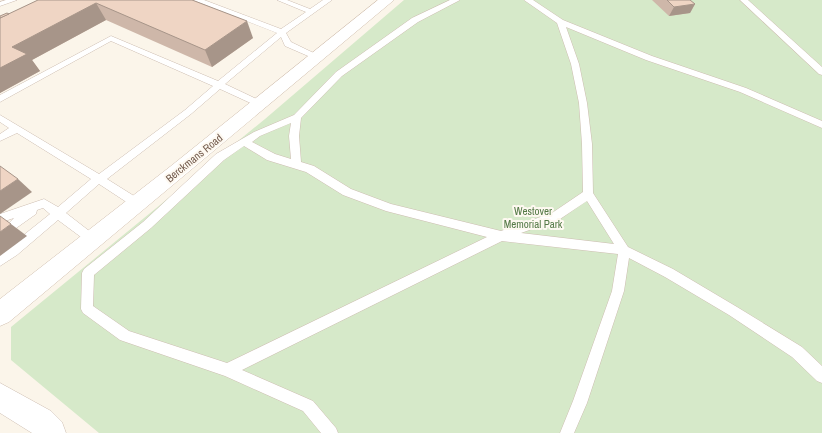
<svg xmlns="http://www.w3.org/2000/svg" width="822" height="433" viewBox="0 0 822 433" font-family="'Archivo Narrow',sans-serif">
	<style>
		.green { fill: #d6e9c9 }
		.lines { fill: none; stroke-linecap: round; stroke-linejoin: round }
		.service-casing { stroke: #cdbdb1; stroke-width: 1 }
		.minor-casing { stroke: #cdbdb1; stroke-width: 1 }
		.secondary-casing { stroke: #d0beae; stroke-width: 1 }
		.service { fill: #fff; fill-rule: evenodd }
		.minor { fill: #fff; fill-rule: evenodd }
		.secondary { fill: #fff; fill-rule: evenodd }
		.wall { fill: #ceb7a9 }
		.shaded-wall { fill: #a79589 }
		.building { fill: #efd5c4; stroke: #a79589 }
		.labels { text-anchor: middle; stroke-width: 4; stroke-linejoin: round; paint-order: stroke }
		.street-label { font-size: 11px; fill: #755d4f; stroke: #fef9f1 }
		.park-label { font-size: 11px; fill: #557a47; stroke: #fef9f1 }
	</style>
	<rect width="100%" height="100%" fill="#fbf5ea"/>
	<!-- green -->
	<path class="green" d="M 404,0 L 822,0 L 822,433 L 99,433 L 11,360 L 11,327 L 265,119 Z"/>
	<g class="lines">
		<!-- service casing -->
		<g class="service-casing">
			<g id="service">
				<path d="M 6,0 L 17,0 L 0,6 L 0,2 Z"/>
				<path d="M 193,0 L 204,0 L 281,29 L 306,12 L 277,0 L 287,0 L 310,9 L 323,0 L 332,0 L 286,33 L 291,42 L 322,57 L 318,59 L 315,59 L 285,46 L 281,37 L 225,84 L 263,102 L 264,104 L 263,106 L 257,106 L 220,89 L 191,114 L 107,179 L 142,201 L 143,204 L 142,207 L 138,208 L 134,207 L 99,184 L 66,213 L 97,237 L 99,240 L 97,243 L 93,245 L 89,243 L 58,220 L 17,255 L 0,266 L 0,254 L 50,214 L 43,208 L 37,210 L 36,214 L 12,231 L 8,229 L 6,226 L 14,218 L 2,222 L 0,222 L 0,214 L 44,199 L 58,207 L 91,179 L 17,133 L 0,141 L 0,134 L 9,128 L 0,122 L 0,115 L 99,174 L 185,110 L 213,86 L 111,41 L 0,102 L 0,95 L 111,36 L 218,81 L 277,33 Z"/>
				<path d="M 450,0 L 460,0 L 418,22 L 342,76 L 301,118 L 299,136 L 301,162 L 314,166 L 351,189 L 391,204 L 501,231 L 552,213 L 583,192 L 582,144 L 579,103 L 571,64 L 557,23 L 524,0 L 533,0 L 563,20 L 652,56 L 746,88 L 822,121 L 822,128 L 740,92 L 646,60 L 566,27 L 579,64 L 587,103 L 592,144 L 593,193 L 628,247 L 673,269 L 737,307 L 802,347 L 822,366 L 822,383 L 817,381 L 792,357 L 729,315 L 665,277 L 629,258 L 624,291 L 587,403 L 574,433 L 560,433 L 573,401 L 612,291 L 618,254 L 502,241 L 242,370 L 313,401 L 336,428 L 338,433 L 321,433 L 303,411 L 225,376 L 120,340 L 83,313 L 81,309 L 82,273 L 84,269 L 143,222 L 216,154 L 254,132 L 294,115 L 336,72 L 412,18 ZM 291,123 L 289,136 L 291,159 L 275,154 L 252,142 L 260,136 ZM 244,146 L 267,160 L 306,172 L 343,195 L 386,211 L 487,237 L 227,363 L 129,331 L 93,306 L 94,275 L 151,228 L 224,160 ZM 587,201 L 614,244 L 521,233 L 560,219 Z"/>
				<path d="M 740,0 L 748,0 L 822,67 L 822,75 L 819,74 Z"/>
			</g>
		</g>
		<!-- minor casing -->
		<g class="minor-casing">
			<path id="minor" d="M 0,383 L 51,411 L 62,422 L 66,433 L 32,433 L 0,413 Z"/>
		</g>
		<!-- secondary casing -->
		<g class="secondary-casing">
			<path id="secondary" d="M 378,0 L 394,0 L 9,322 L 0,326 L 0,299 L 171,166 Z"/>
		</g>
		<!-- service -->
		<use href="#service" class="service"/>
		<!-- minor -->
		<use href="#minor" class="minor"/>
		<!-- secondary -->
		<use href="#secondary" class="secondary"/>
	</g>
	<!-- wall -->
	<g class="wall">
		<path d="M 38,0 L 192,0 L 253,38 L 212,67 L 106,20 L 32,60 L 40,71 L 0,93 L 0,16 L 9,14 Z"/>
		<path d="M 652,0 L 690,0 L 695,4 L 690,13 L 669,16 Z"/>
	</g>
	<!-- shaded-wall -->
	<g class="shaded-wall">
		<path d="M 96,3 L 106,20 L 32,60 L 40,71 L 0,93 L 0,68 L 12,47 Z"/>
		<path d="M 695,4 L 690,13 L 669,16 L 674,7 Z"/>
		<path d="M 247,21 L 253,38 L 212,67 L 205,50 Z"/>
		<path d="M 18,179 L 32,192 L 0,214 L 0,191 Z"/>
		<path d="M 11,224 L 27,236 L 0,256 L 0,232 Z"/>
	</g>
	<!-- building -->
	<g class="building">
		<path d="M 38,0 L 192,0 L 247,21 L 205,50 L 96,3 L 12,47 L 27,54 L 0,68 L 0,18 Z"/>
		<path d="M 667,0 L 690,0 L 695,4 L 674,7 Z"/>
		<path d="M 7,13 L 9,14 L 0,18 L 0,16 Z"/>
		<path d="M 0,166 L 18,179 L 0,191 Z"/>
		<path d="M 0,216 L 11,224 L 0,232 Z"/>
	</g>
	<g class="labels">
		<!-- street labels -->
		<g class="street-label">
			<text transform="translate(194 158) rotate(-39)" y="4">Berckmans Road</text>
		</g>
		<!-- park labels -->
		<g class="park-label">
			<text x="533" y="215">Westover<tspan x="533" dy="13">Memorial Park</tspan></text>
		</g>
	</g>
</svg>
